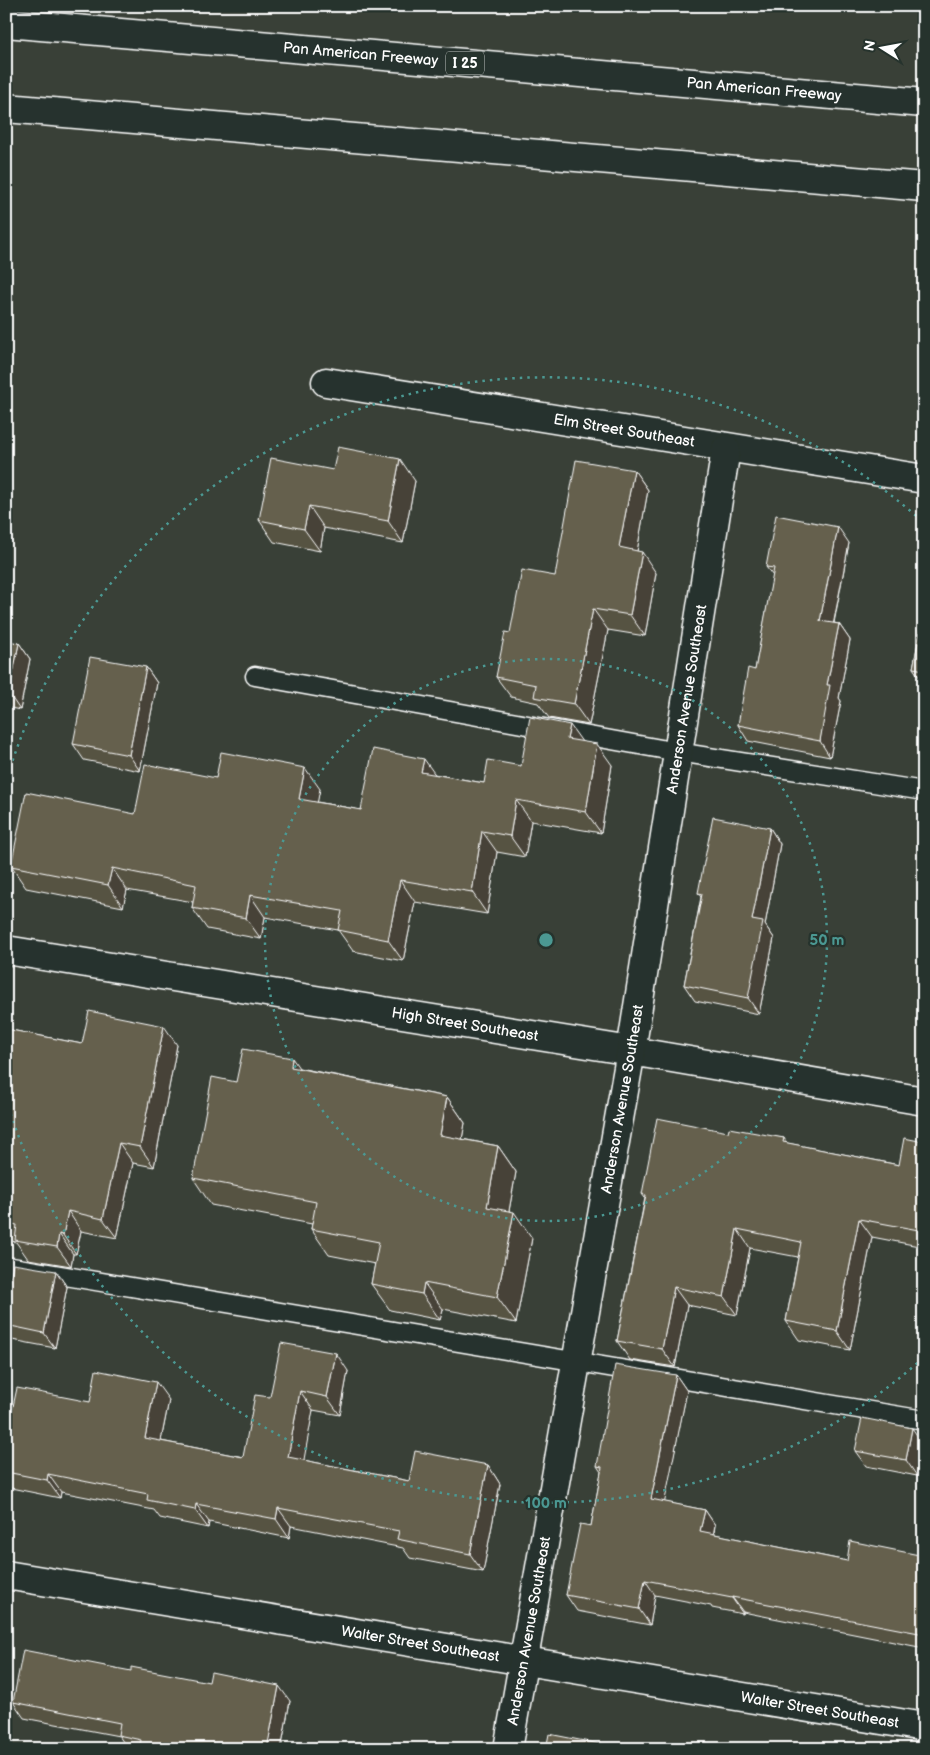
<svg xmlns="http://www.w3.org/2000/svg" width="930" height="1755" viewBox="0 0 930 1755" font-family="'Balsamiq Sans',sans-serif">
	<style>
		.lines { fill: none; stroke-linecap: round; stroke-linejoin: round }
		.lane-casing { stroke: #fff; stroke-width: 21 }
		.street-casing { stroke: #fff; stroke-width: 31 }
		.highway-casing { stroke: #fff; stroke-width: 31 }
		.lane { stroke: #26332d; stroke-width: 18 }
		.street { stroke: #26332d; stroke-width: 28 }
		.highway { stroke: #26332d; stroke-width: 28 }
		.wall { fill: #575343; stroke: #fff }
		.shaded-wall { fill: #474337; stroke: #fff }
		.building { fill: #65604e; stroke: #fff }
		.ring { fill: none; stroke: #4b9892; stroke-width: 2.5; stroke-dasharray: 2.5 5 }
		.labels { text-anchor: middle; stroke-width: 4.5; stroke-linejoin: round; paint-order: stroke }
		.shield { fill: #26332d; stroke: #bec2c0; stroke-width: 1 }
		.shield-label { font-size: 14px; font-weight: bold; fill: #fff }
		.street-label { font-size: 15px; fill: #fff; stroke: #26332d }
		.centre { fill: #4b9892; stroke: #26332d; stroke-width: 2.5 }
		.ring-label { font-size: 15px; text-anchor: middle; font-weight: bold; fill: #4b9892; stroke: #26332d; stroke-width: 4.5; stroke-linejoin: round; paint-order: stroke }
	</style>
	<rect width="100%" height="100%" fill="#394037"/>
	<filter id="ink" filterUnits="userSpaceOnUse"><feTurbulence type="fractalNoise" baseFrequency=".02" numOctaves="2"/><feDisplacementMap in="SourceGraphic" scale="10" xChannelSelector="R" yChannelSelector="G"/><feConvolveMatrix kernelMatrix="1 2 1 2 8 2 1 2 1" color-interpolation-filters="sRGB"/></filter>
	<g filter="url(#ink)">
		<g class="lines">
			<!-- lane casing -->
			<g class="lane-casing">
				<g id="lane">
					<path d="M 255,676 L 678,752 L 924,791"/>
					<path d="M 6,1266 L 924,1420"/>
				</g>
			</g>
			<!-- street casing -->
			<g class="street-casing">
				<g id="street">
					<path id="s1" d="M 326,382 L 924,479"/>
					<path id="s2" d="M 6,950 L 631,1051 L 924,1101"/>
					<path id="s3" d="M 6,1575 L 924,1727"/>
					<path id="s4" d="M 508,1749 L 631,1051 L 726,449"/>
				</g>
			</g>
			<!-- highway casing -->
			<g class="highway-casing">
				<g id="highway">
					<path id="s5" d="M 6,23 L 924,103"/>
					<path d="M 6,108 L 924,187"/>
				</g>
			</g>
			<!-- lane -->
			<use href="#lane" class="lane"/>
			<!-- street -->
			<use href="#street" class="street"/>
			<!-- highway -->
			<use href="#highway" class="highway"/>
		</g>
		<!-- wall -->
		<g class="wall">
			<path d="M 333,470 L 415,481 L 403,543 L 324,528 L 320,551 L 274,542 L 259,520 Z"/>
			<path d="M 634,470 L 648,490 L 637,551 L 656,573 L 645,636 L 608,630 L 589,725 L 549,718 L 538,703 L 511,697 L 496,677 L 510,633 L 555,576 Z"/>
			<path d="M 849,543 L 834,623 L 839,624 L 850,640 L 839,698 L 841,701 L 830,757 L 748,741 L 738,725 L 755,670 L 773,576 L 766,567 Z"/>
			<path d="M 924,612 L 924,684 L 913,668 Z"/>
			<path d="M 6,641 L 19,643 L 30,659 L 20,710 L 6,707 Z"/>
			<path d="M 146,667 L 157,683 L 140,771 L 84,760 L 73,744 Z"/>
			<path d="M 581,741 L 612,765 L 601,833 L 531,821 L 525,857 L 497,852 L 487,914 L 415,902 L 403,961 L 353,951 L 338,930 L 265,917 L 261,939 L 207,929 L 192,908 L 193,902 L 127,890 L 123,907 L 26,888 L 11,866 L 135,814 L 216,778 L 320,789 L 317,802 L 361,810 L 434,774 L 484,783 L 521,766 Z"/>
			<path d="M 770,828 L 780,844 L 765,925 L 774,938 L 759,1014 L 695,1001 L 684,985 L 701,897 L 698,893 Z"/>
			<path d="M 6,1029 L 82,1044 L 177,1045 L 154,1167 L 133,1163 L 117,1238 L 81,1231 L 76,1254 L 73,1254 L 71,1266 L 28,1259 L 16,1242 L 6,1240 Z"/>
			<path d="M 299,1068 L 447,1097 L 465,1123 L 462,1139 L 498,1146 L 516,1172 L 509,1211 L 532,1238 L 516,1323 L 443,1309 L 440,1320 L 390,1310 L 371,1284 L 375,1264 L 329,1255 L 311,1229 L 312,1224 L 211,1205 L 193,1178 L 236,1082 Z"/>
			<path d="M 728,1132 L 784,1138 L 787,1143 L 899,1165 L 924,1142 L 924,1247 L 872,1237 L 850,1350 L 799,1340 L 786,1321 L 798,1257 L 750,1248 L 737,1315 L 687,1305 L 675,1367 L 630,1360 L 617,1341 L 645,1198 L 642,1194 Z"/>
			<path d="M 56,1271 L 67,1287 L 55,1348 L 12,1340 L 6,1331 L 6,1300 Z"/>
			<path d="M 348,1371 L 340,1415 L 313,1410 L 303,1460 L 409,1481 L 488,1465 L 500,1484 L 483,1572 L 410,1558 L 403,1548 L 291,1526 L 289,1538 L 209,1522 L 208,1528 L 160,1518 L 154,1510 L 61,1492 L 60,1498 L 6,1487 L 6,1410 L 12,1411 L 90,1402 L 169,1400 L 161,1441 L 243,1457 L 270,1397 Z"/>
			<path d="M 676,1375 L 687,1391 L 664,1502 L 705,1510 L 715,1525 L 714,1534 L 847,1561 L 924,1556 L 924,1648 L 743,1612 L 743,1614 L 712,1608 L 711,1606 L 655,1595 L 650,1625 L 577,1611 L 566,1595 L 591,1526 L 601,1472 L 597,1466 Z"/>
			<path d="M 923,1444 L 917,1476 L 866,1466 L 855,1451 Z"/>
			<path d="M 290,1701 L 281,1749 L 128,1749 L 119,1736 L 24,1718 L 13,1702 Z"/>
		</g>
		<!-- shaded-wall -->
		<g class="shaded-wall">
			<path d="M 400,459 L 415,481 L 403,543 L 388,521 Z"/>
			<path d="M 634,470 L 648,490 L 634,568 L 619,547 Z"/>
			<path d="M 309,506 L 324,528 L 320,551 L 304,529 Z"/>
			<path d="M 838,527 L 849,543 L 831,636 L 820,621 Z"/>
			<path d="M 642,552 L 656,573 L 645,636 L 630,615 Z"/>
			<path d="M 593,609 L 608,630 L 589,725 L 574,704 Z"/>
			<path d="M 839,624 L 850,640 L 839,698 L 841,701 L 830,757 L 820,741 L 827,685 Z"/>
			<path d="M 19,643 L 30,659 L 20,710 L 9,694 Z"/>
			<path d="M 146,667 L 157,683 L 140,771 L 129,755 Z"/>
			<path d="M 570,725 L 585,746 L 567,739 Z"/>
			<path d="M 597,744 L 612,765 L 601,833 L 586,812 Z"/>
			<path d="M 424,759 L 439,780 L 421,772 Z"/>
			<path d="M 305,768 L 320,789 L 314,820 L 299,799 Z"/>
			<path d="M 516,800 L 531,821 L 525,857 L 510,836 Z"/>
			<path d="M 770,828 L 780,844 L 765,925 L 774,938 L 759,1014 L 748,998 L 752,920 Z"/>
			<path d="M 482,831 L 497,852 L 487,914 L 472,892 Z"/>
			<path d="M 112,868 L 127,890 L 123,907 L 108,885 Z"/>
			<path d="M 400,880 L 415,902 L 403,961 L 388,940 Z"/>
			<path d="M 250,895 L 265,917 L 261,939 L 246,918 Z"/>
			<path d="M 164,1026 L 177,1045 L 154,1167 L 140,1147 Z"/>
			<path d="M 292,1058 L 311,1085 L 291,1067 Z"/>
			<path d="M 447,1097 L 465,1123 L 458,1161 L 440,1135 Z"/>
			<path d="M 119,1143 L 133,1163 L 117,1238 L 103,1219 Z"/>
			<path d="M 498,1146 L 516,1172 L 505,1233 L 487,1207 Z"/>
			<path d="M 68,1211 L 81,1231 L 76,1254 L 63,1235 Z"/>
			<path d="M 514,1212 L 532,1238 L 516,1323 L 497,1297 Z"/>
			<path d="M 859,1219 L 872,1237 L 850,1350 L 837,1331 Z"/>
			<path d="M 737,1229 L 750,1248 L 737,1315 L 724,1297 Z"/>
			<path d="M 59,1234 L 73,1254 L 71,1266 L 57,1247 Z"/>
			<path d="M 56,1271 L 67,1287 L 55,1348 L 44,1333 Z"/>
			<path d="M 424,1283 L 443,1309 L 440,1320 L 422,1294 Z"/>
			<path d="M 674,1287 L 687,1305 L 675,1367 L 662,1349 Z"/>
			<path d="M 336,1353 L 348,1371 L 340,1415 L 327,1397 Z"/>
			<path d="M 676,1375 L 687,1391 L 662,1515 L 651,1499 Z"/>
			<path d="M 156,1382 L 169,1400 L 158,1456 L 145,1438 Z"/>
			<path d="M 300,1391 L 313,1410 L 301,1476 L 288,1457 Z"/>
			<path d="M 912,1428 L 923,1444 L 917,1476 L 906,1460 Z"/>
			<path d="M 488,1465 L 500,1484 L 483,1572 L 470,1554 Z"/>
			<path d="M 48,1474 L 61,1492 L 60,1498 L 47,1480 Z"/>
			<path d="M 196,1504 L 209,1522 L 208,1528 L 195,1510 Z"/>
			<path d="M 278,1508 L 291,1526 L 289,1538 L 276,1519 Z"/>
			<path d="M 705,1510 L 715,1525 L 711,1547 L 700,1531 Z"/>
			<path d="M 645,1580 L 655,1595 L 650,1625 L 639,1609 Z"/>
			<path d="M 732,1597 L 743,1612 L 743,1614 L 732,1598 Z"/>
			<path d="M 279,1686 L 290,1701 L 281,1749 L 267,1749 Z"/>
		</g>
		<!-- building -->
		<g class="building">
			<path d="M 338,447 L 400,459 L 388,521 L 309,506 L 304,529 L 259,520 L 271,458 L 333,470 Z"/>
			<path d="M 576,460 L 634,470 L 619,547 L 642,552 L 630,615 L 593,609 L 574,704 L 534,697 L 536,685 L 496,677 L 505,632 L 510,633 L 522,570 L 555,576 Z"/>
			<path d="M 776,515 L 838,527 L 820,621 L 839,624 L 827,685 L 830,685 L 820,741 L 738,725 L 748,668 L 755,670 L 774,568 L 766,567 Z"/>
			<path d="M 924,612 L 924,670 L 913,668 Z"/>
			<path d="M 6,641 L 19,643 L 9,694 L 6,694 Z"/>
			<path d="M 90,657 L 146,667 L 129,755 L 73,744 Z"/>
			<path d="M 530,717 L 570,725 L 567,739 L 597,744 L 586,812 L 516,800 L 510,836 L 482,831 L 472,892 L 400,880 L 388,940 L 338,930 L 342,911 L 250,895 L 246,918 L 192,908 L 196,885 L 112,868 L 108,885 L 11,866 L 26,792 L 135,814 L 145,764 L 216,778 L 221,752 L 305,768 L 299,799 L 361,810 L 373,749 L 424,759 L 421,772 L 484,783 L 488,760 L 521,766 Z"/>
			<path d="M 713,817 L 770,828 L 752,920 L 763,922 L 748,998 L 684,985 L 702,894 L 698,893 Z"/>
			<path d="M 89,1011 L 164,1026 L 140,1147 L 119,1143 L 103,1219 L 68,1211 L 63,1235 L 59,1234 L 57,1247 L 15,1240 L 17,1225 L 6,1223 L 6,1029 L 82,1044 Z"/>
			<path d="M 243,1049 L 292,1058 L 291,1067 L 447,1097 L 440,1135 L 498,1146 L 487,1207 L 514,1212 L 497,1297 L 424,1283 L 422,1294 L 371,1284 L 379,1242 L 311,1229 L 316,1202 L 193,1178 L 212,1077 L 236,1082 Z"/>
			<path d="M 657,1118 L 728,1132 L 729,1128 L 784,1138 L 783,1142 L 899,1165 L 904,1138 L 924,1142 L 924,1231 L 859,1219 L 837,1331 L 786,1321 L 801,1242 L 737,1229 L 724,1297 L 674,1287 L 662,1349 L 617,1341 L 646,1195 L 642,1194 Z"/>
			<path d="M 13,1264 L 56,1271 L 44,1333 L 6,1325 L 6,1300 Z"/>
			<path d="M 281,1343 L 336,1353 L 327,1397 L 300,1391 L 288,1457 L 409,1481 L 415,1451 L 488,1465 L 470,1554 L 397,1539 L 399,1531 L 278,1508 L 276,1519 L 196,1504 L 195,1510 L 147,1500 L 148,1494 L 48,1474 L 47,1480 L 6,1472 L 6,1410 L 12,1411 L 17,1388 L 90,1402 L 96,1370 L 156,1382 L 145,1438 L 243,1457 L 255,1395 L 270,1397 Z"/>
			<path d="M 615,1365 L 676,1375 L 651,1499 L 705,1510 L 700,1531 L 847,1561 L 850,1541 L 924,1556 L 924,1634 L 732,1597 L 732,1598 L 701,1592 L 702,1591 L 645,1580 L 639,1609 L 566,1595 L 580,1524 L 591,1526 L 602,1467 L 597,1466 Z"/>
			<path d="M 862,1418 L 912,1428 L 906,1460 L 855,1451 Z"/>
			<path d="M 23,1650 L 131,1671 L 131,1667 L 209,1682 L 211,1672 L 279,1686 L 267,1749 L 139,1749 L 141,1740 L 118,1735 L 120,1723 L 13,1702 Z"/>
			<path d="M 549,1734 L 625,1749 L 546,1749 Z"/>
		</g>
	</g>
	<!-- distance rings -->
	<g class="ring">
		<circle cx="546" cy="940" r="281"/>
		<path d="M923 1358A563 563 0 0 1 8 1105M8 775A563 563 0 0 1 923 522"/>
	</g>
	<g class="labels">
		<!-- shield labels -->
		<rect class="shield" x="446" y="51.5" width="38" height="23" rx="4"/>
		<g class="shield-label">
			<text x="465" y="68">I 25</text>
		</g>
		<!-- street labels -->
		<g class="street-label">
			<text dy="5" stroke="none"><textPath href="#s5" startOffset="356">Pan American Freeway</textPath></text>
			<text dy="5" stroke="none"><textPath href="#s5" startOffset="761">Pan American Freeway</textPath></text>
			<text dy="5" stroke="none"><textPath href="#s1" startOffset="302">Elm Street Southeast</textPath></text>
			<text dy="5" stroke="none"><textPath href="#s4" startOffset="1065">Anderson Avenue Southeast</textPath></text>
			<text dy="5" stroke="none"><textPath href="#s2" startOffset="465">High Street Southeast</textPath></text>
			<text dy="5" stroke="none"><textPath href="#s4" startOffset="660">Anderson Avenue Southeast</textPath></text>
			<text dy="5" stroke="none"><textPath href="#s4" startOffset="120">Anderson Avenue Southeast</textPath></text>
			<text dy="5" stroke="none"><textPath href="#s3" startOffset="420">Walter Street Southeast</textPath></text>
			<text dy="5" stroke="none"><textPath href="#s3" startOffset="825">Walter Street Southeast</textPath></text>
		</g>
	</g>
	<circle cx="546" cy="940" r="8" class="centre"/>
	<g class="ring-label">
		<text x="827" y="945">50 m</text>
		<text x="546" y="1508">100 m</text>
	</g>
	<!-- margin -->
	<rect width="930" height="1755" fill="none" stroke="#26332d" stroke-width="25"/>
	<rect x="12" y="12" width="905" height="1730" fill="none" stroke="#fff" stroke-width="2" filter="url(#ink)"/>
	<!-- north arrow -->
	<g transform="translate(882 48) rotate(281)" stroke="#26332d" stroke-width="4" paint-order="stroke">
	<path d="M0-4L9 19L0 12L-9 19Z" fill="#ffffff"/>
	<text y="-8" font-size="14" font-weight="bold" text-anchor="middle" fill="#ffffff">N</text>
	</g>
</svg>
